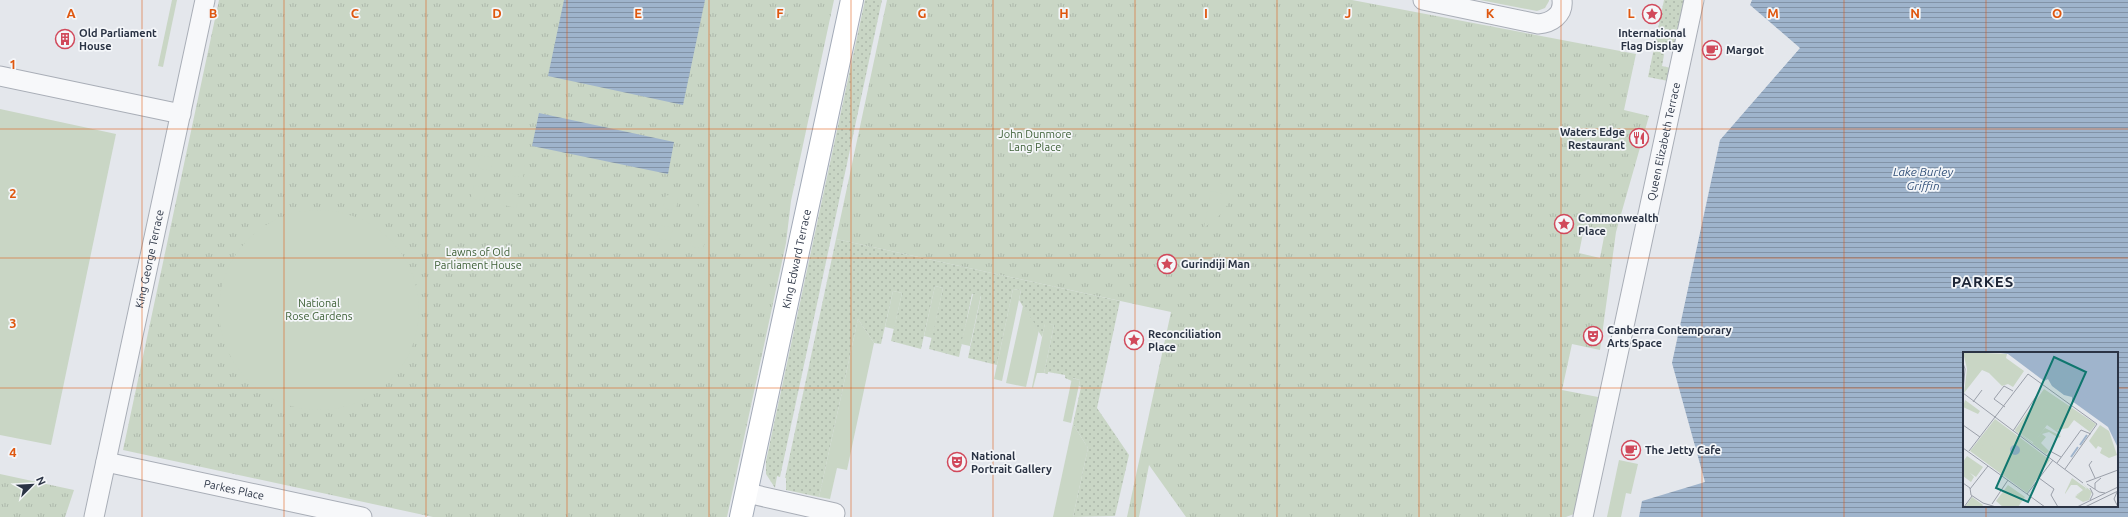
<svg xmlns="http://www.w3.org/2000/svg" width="2128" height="517" viewBox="0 0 2128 517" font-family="Ubuntu,sans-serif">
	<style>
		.grass { fill: url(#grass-dots) }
		.park { fill: url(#park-tufts); fill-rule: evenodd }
		.garden { fill: #c9d6c5 }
		.water { fill: url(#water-rules); fill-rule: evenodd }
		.pier { fill: #e4e7ec }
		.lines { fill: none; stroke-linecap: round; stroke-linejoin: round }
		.minor-casing { stroke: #a9aeb7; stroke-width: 21 }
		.major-casing { stroke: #a3abb8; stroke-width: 24 }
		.minor { stroke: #f7f8fa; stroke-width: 19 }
		.major { stroke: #fff; stroke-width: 22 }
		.grid { fill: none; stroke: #df570f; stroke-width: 1; stroke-opacity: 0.55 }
		.labels { text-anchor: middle; stroke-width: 3.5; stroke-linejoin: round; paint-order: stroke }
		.poi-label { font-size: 11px; font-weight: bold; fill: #2b3445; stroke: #f4f6f9; text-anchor: start }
		.park-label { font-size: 11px; fill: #3f6138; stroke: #f4f6f9 }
		.street-label { font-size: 11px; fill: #2b3445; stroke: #f4f6f9 }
		.water-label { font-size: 12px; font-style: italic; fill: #34527a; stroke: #f4f6f9 }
		.district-label { font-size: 15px; font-weight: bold; letter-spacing: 1px; fill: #1d2536; stroke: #f4f6f9 }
		.inset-river { fill: none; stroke: #9fb4cc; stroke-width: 2 }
		.inset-road { fill: none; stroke: #9a9fa9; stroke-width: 1 }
		.view { fill: #0f766e; fill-opacity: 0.15; stroke: #0f766e; stroke-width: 2 }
		.inset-edge { fill: none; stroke: #2b3445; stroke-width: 2 }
		.grid-label { font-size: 13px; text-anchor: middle; font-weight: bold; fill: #df570f; stroke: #f4f6f9; stroke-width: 3.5; stroke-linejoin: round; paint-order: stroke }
	</style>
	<defs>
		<pattern id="grass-dots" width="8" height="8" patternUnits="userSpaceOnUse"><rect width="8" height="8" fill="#c9d6c5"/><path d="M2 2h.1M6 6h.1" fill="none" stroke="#adb8ab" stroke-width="1.8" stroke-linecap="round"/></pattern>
		<pattern id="park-tufts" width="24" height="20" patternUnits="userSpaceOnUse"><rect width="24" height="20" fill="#c9d6c5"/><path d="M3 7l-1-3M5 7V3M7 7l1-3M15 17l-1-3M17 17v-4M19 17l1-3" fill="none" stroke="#adb8ab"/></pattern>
		<pattern id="water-rules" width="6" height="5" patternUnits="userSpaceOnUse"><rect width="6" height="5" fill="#9fb4cc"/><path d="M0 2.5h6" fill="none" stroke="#8293a7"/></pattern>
	</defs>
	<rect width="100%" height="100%" fill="#e4e7ec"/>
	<!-- grass -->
	<g class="grass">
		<path d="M 865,0 L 882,0 L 780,477 L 777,476 L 775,488 L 766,474 L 766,461 Z"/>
		<path d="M 1664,0 L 1686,0 L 1676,51 L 1665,49 L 1662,66 L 1671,68 L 1668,81 L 1648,77 Z"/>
		<path d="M 836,239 L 1120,301 L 1097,408 L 1129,455 L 1115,516 L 1073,517 L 1088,448 L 1073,424 L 1081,387 L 1079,386 L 1080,380 L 1073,378 L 1072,381 L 1065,378 L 1065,375 L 1048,372 L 1048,374 L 1044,373 L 1054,325 L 1045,324 L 1042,337 L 1019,300 L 1021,290 L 1013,289 L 997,365 L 968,358 L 981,296 L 972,294 L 959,357 L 929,349 L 943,288 L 935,286 L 921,349 L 891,341 L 902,293 L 893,291 L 881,344 L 874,343 L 858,319 L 819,497 L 786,490 L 786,478 L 785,478 Z"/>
	</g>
	<!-- park -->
	<g class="park">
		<path d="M 219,0 L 834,0 L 791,201 L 786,243 L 727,517 L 433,517 L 123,450 Z"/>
		<path d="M 887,0 L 1352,0 L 1636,54 L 1624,110 L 1649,116 L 1616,232 L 1600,350 L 1572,344 L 1562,390 L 1598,397 L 1574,514 L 1566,517 L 1186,517 L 1149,465 L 1139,517 L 1127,517 L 1171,312 L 836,239 ZM 1583,233 L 1604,237 L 1600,258 L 1579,253 Z"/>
		<path d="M 0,474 L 74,490 L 65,517 L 0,517 Z"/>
	</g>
	<!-- garden -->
	<g class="garden">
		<path d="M 172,0 L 177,0 L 163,67 L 158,66 Z"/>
		<path d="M 1480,0 L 1549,0 L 1549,1 L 1545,8 L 1537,11 Z"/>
		<path d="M 0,109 L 116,134 L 51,445 L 0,435 Z"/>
		<path d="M 480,155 L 493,158 L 491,171 L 478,168 Z"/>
		<path d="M 513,162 L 525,164 L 523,178 L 510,175 Z"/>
		<path d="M 474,185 L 487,188 L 484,201 L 471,198 Z"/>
		<path d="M 1211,191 L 1234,196 L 1220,215 L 1204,228 Z"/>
		<path d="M 506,192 L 519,195 L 516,208 L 503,205 Z"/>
		<path d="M 666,195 L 678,197 L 676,211 L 663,208 Z"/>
		<path d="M 699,202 L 712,205 L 710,218 L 697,215 Z"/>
		<circle cx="319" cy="310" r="100"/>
		<path d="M 660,225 L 673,228 L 670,241 L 657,238 Z"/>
		<path d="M 693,233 L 706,236 L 703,249 L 690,246 Z"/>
		<path d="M 935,286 L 943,288 L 932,338 L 924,336 Z"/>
		<path d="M 1013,289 L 1021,290 L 1002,381 L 994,379 Z"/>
		<path d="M 893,291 L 902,293 L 894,329 L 885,327 Z"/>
		<path d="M 973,294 L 981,295 L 970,346 L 961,344 Z"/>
		<path d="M 1023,306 L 1039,330 L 1026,387 L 1006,383 Z"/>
		<path d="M 858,319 L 874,343 L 847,470 L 837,468 L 830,499 L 819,497 Z"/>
		<path d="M 1045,323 L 1054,325 L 1044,373 L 1037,373 L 1033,388 L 1032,387 Z"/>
		<path d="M 1072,378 L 1080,380 L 1071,423 L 1063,421 Z"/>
		<path d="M 1073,424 L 1088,448 L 1073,517 L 1053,517 Z"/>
		<path d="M 1619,460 L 1638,464 L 1631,494 L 1626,493 L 1621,517 L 1607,517 Z"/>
	</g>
	<!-- water -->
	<g class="water">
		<path d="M 564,0 L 705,0 L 683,105 L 548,76 Z"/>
		<path d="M 1752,0 L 2128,0 L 2128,517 L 1639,517 L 1642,501 L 1705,482 L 1672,363 L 1720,140 L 1800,48 L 1750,5 ZM 1964,353 L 2117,353 L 2117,506 L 1964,506 Z"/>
		<path d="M 539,113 L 674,142 L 668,174 L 532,146 Z"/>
	</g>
	<!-- pier -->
	<path class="pier" d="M 1797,48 L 1798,50 L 1718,141 L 1718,139 Z"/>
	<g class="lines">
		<!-- minor casing -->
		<g class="minor-casing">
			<g id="minor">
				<path d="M 1423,0 L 1538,24 C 1551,23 1564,15 1562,0"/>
				<path d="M 0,76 L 181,114"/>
				<path id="s1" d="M 106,462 L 362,517"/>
				<path d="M 747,493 L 835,513 L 834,517"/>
				<path id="s2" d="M 94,517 L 205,0"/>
				<path id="s3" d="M 1583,517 L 1694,0"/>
			</g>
		</g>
		<!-- major casing -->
		<g class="major-casing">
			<g id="major">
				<path id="s4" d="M 741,517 L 852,0"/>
			</g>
		</g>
		<!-- minor -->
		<use href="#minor" class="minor"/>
		<!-- major -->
		<use href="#major" class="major"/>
	</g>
	<!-- grid -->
	<path class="grid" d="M 142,0 L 142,517M 284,0 L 284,517M 426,0 L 426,517M 567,0 L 567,517M 709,0 L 709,517M 851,0 L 851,517M 993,0 L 993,517M 1135,0 L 1135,517M 1277,0 L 1277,517M 1419,0 L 1419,517M 1561,0 L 1561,517M 1702,0 L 1702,517M 1844,0 L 1844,517M 1986,0 L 1986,353M 0,129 L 2128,129M 0,258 L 2128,258M 0,388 L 1964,388M 2117,388 L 2128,388M 1986,506 L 1986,517"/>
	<!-- icons -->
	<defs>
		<g id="sight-ring" transform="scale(1)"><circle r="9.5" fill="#f4f6f9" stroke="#d1495b" stroke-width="1.5"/><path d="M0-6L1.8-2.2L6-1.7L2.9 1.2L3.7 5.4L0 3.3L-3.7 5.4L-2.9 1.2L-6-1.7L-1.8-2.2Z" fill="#d1495b"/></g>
		<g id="building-ring" transform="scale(1)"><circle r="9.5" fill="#f4f6f9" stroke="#d1495b" stroke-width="1.5"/><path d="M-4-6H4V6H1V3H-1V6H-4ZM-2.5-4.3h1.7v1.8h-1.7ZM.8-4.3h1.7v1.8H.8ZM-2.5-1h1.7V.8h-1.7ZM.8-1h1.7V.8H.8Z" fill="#d1495b"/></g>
		<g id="cafe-ring" transform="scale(1)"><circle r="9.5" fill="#f4f6f9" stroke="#d1495b" stroke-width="1.5"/><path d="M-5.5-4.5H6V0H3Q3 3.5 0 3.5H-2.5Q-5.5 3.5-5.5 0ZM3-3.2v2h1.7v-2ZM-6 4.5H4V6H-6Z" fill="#d1495b"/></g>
		<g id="restaurant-ring" transform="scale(1)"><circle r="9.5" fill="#f4f6f9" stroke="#d1495b" stroke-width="1.5"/><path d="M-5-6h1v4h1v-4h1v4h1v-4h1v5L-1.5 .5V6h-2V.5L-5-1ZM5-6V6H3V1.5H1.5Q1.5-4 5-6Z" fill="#d1495b"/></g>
		<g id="theatre-ring" transform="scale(1)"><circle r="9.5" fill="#f4f6f9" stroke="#d1495b" stroke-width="1.5"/><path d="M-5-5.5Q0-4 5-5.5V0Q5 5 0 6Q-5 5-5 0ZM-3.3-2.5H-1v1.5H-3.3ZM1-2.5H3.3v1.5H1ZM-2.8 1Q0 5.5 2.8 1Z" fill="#d1495b"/></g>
	</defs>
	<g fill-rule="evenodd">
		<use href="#sight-ring" x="1652" y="14"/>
		<use href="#building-ring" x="65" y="39"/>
		<use href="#cafe-ring" x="1712" y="50"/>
		<use href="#restaurant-ring" x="1639" y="138"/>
		<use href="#sight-ring" x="1564" y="224"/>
		<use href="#sight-ring" x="1167" y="264"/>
		<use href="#theatre-ring" x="1593" y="336"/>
		<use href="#sight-ring" x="1134" y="340"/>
		<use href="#cafe-ring" x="1631" y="450"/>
		<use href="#theatre-ring" x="957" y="462"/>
	</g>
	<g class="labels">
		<!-- poi labels -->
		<g class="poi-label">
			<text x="79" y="37">Old Parliament<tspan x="79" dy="13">House</tspan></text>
			<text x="1652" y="37" text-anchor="middle">International<tspan x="1652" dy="13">Flag Display</tspan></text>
			<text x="1726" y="54">Margot</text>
			<text x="1625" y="136" text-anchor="end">Waters Edge<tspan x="1625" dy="13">Restaurant</tspan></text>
			<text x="1578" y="222">Commonwealth<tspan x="1578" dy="13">Place</tspan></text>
			<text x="1181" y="268">Gurindiji Man</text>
			<text x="1607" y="334">Canberra Contemporary<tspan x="1607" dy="13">Arts Space</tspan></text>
			<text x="1148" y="338">Reconciliation<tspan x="1148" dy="13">Place</tspan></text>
			<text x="1645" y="454">The Jetty Cafe</text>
			<text x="971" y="460">National<tspan x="971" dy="13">Portrait Gallery</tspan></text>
		</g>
		<!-- park labels -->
		<g class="park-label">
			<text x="1035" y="138">John Dunmore<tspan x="1035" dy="13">Lang Place</tspan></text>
			<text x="478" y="256">Lawns of Old<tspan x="478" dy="13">Parliament House</tspan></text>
			<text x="319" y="307">National<tspan x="319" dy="13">Rose Gardens</tspan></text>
		</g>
		<!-- street labels -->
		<g class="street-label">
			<text dy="4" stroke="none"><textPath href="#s3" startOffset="384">Queen Elizabeth Terrace</textPath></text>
			<text dy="4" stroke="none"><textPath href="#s2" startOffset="264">King George Terrace</textPath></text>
			<text dy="4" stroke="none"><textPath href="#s4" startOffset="264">King Edward Terrace</textPath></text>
			<text dy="4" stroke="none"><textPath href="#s1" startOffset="131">Parkes Place</textPath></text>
		</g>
		<!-- water labels -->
		<g class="water-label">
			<text x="1923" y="176">Lake Burley<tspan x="1923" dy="14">Griffin</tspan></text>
		</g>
		<!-- district labels -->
		<g class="district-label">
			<text x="1983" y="287">PARKES</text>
		</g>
	</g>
	<!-- overview -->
	<g transform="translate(1963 352)">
		<rect width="155" height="155" fill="#e4e7ec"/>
		<path d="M 54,74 L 52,78 L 70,91 L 82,76 L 98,84 L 96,86 L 86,80 L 79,82 L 83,85 L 78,91 L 76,89 L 86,99 L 83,102 L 52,79 L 52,77 ZM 119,131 L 129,140 L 126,148 L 120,150 L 112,145 L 124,136 ZM 9,145 L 20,153 L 19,155 L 2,155 Z" fill="#c9d6c5"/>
		<path d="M 0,0 L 44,2 L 43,6 L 61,19 L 50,35 L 45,32 L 39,34 L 26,21 L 19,18 L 1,41 L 4,17 ZM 81,37 L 133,72 L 127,80 L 111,68 L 105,76 L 94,78 L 98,83 L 84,73 L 71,91 L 52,78 ZM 2,48 L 17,59 L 15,62 L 0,55 ZM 32,67 L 87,108 L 64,141 L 7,99 ZM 137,73 L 146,79 L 154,103 L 146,106 L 137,101 L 139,96 L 135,94 L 133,97 L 126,89 Z" fill="#c9d6c5"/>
		<path d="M17 99a7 7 0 1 1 14 0a7 7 0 1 1-14 0ZM 4,104 L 20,115 L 13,125 L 7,121 L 11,125 L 8,130 L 0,124 L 0,110 ZM54 125a7 7 0 1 1 14 0a7 7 0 1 1-14 0ZM 109,126 L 123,136 L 121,140 L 112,144 L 120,138 L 114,133 L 108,133 L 102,142 L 102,141 ZM 45,133 L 62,145 L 55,155 L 40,155 L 33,149 Z" fill="#c9d6c5"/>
		<path d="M 30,0 L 155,0 L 155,96 L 145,75 L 109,49 L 109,45 L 101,43 L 89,34 L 85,27 L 81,29 L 45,2 ZM47 98a5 5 0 1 1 10 0a5 5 0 1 1-10 0Z" fill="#9fb4cc"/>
		<path class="inset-river" d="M 117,93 L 124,83M 108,105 L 115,95"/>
		<path class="inset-road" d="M 0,11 L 2,17 L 0,39M 0,41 L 120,131M 10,50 L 19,38M 42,55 L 31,47 L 41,34 L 50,39M 0,73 L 17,85M 50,79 L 76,40M 0,96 L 82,155M 6,99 L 65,22 L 134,72 L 102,117M 84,104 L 87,99 L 98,105M 129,109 L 126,113 L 132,126M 94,111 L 118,78 L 128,82M 76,126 L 91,137 L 88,143M 123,130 L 155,118M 0,131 L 7,136 L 8,143 L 20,151 L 33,155M 124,132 L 136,140 L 142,141M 7,137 L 25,114M 132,137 L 132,131 L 138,126M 154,140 L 151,147 L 155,155M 64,142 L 90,108M 88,143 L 95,155M 127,148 L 130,142 L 127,136M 29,152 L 45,128M 1,155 L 9,144M 114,155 L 155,135M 122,155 L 155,139"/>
		<path class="view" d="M 91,5 L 123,20 L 65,150 L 33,136 Z"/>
		<rect width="155" height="155" class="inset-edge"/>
	</g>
	<g class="grid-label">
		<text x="71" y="18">A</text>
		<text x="213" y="18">B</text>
		<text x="355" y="18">C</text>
		<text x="497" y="18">D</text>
		<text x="638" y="18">E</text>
		<text x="780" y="18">F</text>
		<text x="922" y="18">G</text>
		<text x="1064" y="18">H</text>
		<text x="1206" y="18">I</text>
		<text x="1348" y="18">J</text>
		<text x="1490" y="18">K</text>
		<text x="1631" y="18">L</text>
		<text x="1773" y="18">M</text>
		<text x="1915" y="18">N</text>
		<text x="2057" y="18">O</text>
		<text x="13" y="69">1</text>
		<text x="13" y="198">2</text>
		<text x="13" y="328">3</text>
		<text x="13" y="457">4</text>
	</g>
	<!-- north arrow -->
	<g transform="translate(32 485) rotate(66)" stroke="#f4f6f9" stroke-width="3" paint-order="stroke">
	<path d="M0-3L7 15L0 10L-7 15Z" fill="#2b3445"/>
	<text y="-6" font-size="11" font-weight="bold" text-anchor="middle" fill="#2b3445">N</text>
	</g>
</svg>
